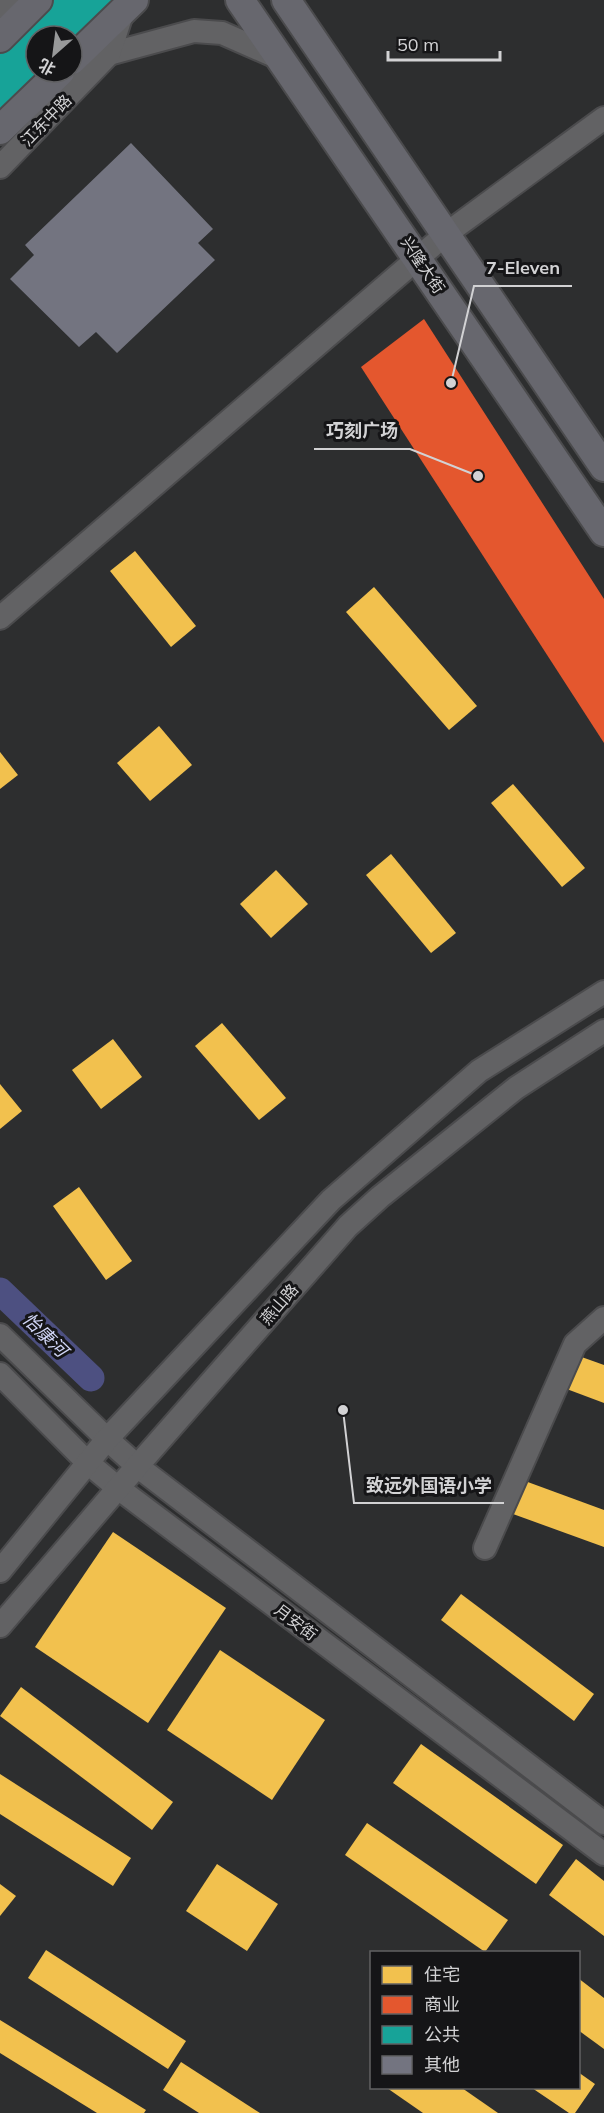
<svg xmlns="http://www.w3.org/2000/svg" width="604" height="2113" viewBox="0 0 604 2113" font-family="Mulish,'Noto Sans SC',sans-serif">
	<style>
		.homes { fill: #f2c14e }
		.shops { fill: #e4572e }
		.public { fill: #17a398 }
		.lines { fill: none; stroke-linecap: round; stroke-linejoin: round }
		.river { stroke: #4d5081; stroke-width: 27 }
		.building { fill: #737480 }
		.minor-casing { stroke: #4b4b4d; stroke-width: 26 }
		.major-casing { stroke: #4b4b4d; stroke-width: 32 }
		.minor { stroke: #626264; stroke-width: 22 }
		.major { stroke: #67676e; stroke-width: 28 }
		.labels { text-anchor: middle; stroke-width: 6; stroke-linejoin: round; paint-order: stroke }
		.street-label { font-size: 16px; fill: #d2d2d4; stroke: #151517 }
		.water-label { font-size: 18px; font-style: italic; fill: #d0d5f6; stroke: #151517 }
		.leader { fill: none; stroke: #d2d2d4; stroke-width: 2 }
		.callout-dot { fill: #d2d2d4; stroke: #151517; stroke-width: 2 }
		.callout-label { font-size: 18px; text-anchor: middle; font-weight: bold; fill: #d2d2d4; stroke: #151517; stroke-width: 6; stroke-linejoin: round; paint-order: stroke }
	</style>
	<rect width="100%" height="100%" fill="#2d2e2f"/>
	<!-- homes -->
	<g class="homes">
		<path d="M 135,551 L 196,626 L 171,647 L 110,571 Z"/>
		<path d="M 374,587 L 477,706 L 449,730 L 346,612 Z"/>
		<path d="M 159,726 L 192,765 L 150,801 L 117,763 Z"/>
		<path d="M 0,752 L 18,775 L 0,789 Z"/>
		<path d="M 513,784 L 585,868 L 562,887 L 491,803 Z"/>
		<path d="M 391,854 L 456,933 L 431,953 L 366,875 Z"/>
		<path d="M 276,870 L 308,904 L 271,938 L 240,904 Z"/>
		<path d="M 222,1023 L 286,1098 L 259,1120 L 195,1046 Z"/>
		<path d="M 113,1039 L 142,1077 L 101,1109 L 72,1070 Z"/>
		<path d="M 0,1084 L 22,1111 L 0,1129 Z"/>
		<path d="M 79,1187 L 132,1261 L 106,1280 L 53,1206 Z"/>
		<path d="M 576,1355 L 604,1365 L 604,1403 L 564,1388 Z"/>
		<path d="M 525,1481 L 604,1510 L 604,1547 L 513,1514 Z"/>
		<path d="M 113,1532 L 226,1608 L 148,1723 L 35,1647 Z"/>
		<path d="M 461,1594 L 594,1694 L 574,1721 L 441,1620 Z"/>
		<path d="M 220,1650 L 325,1720 L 272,1800 L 167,1730 Z"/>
		<path d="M 21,1687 L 173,1802 L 152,1830 L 0,1716 Z"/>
		<path d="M 421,1744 L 563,1845 L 536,1884 L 393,1783 Z"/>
		<path d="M 0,1774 L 131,1858 L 113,1886 L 0,1814 Z"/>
		<path d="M 367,1823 L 508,1920 L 485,1952 L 345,1855 Z"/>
		<path d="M 576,1859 L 604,1881 L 604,1936 L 549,1895 Z"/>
		<path d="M 217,1864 L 278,1904 L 247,1951 L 186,1911 Z"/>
		<path d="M 0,1884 L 16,1896 L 0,1916 Z"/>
		<path d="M 46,1950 L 186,2041 L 168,2069 L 28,1978 Z"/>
		<path d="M 578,1978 L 604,1998 L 604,2049 L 578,2030 Z"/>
		<path d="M 0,2020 L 146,2110 L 144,2113 L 97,2113 L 0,2053 Z"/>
		<path d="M 181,2062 L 260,2113 L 199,2113 L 163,2090 Z"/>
		<path d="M 578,2072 L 595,2084 L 575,2113 L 569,2113 L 532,2088 L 578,2088 Z"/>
		<path d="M 387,2088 L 462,2088 L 498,2113 L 423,2113 Z"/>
	</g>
	<!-- shops -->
	<path class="shops" d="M 424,319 L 604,599 L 604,743 L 361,367 Z"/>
	<!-- public -->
	<path class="public" d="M 46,0 L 126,0 L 72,52 L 72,36 L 36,36 L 36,72 L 51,72 L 0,121 L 0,44 Z"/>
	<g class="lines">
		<!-- river -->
		<path class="river" d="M 0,1291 L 91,1378"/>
	</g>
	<!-- building -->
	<path class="building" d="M 131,143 L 213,229 L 198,243 L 215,260 L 117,353 L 96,332 L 79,347 L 10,279 L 34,255 L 25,245 Z"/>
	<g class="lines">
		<!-- minor casing -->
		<g class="minor-casing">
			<g id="minor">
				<path d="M 0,7 L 7,0"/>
				<path d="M 109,54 L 194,31 L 222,33 L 281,59"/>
				<path d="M 0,167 L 109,54 L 123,11"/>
				<path d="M 0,618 L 446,234 L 604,118"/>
				<path d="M 0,1335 L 107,1439 L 137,1466 L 604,1823"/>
				<path d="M 0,1374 L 88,1463 L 118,1488 L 604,1854"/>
				<path d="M 485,1548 L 575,1344 L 604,1318"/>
				<path d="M 0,1571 L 107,1439 L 331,1200 L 479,1071 L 604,992"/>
				<path d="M 0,1626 L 118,1488 L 348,1226 L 380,1197 L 516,1088 L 604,1031"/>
			</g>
		</g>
		<!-- major casing -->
		<g class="major-casing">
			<g id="major">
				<path d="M 240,0 L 604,532"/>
				<path d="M 286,0 L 604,467"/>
				<path d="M 0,38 L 38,0"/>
				<path d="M 72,60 L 134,0"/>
				<path d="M 0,130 L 60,72"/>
			</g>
		</g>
		<!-- minor -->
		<use href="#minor" class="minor"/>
		<!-- major -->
		<use href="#major" class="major"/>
	</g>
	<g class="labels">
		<!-- street labels -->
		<g class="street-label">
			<text transform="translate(46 120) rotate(-46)" y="6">江东中路</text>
			<text transform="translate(423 265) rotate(56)" y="6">兴隆大街</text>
			<text transform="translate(279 1304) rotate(-49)" y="6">燕山路</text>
			<text transform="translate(296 1622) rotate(37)" y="6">月安街</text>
		</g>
		<!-- water labels -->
		<g class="water-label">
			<text transform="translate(45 1335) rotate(44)" y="6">怡康河</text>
		</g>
	</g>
	<!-- callouts -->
	<path class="leader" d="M451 383L474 286H572M478 476L410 449H314M343 1410L354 1503H504"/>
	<g class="callout-dot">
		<circle cx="451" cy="383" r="6"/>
		<circle cx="478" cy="476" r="6"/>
		<circle cx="343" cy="1410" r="6"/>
	</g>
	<g class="callout-label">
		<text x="523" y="274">7-Eleven</text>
		<text x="362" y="437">巧刻广场</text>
		<text x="429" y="1492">致远外国语小学</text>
	</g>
	<!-- legend -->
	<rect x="370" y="1951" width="210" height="138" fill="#151517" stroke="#616163" stroke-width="1.5"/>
	<rect x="382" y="1966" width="30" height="18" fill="#f2c14e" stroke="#616163" stroke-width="1.5"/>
	<text x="424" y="1981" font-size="18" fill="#d2d2d4">住宅</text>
	<rect x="382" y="1996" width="30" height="18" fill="#e4572e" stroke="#616163" stroke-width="1.5"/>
	<text x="424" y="2011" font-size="18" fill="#d2d2d4">商业</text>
	<rect x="382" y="2026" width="30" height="18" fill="#17a398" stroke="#616163" stroke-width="1.5"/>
	<text x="424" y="2041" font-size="18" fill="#d2d2d4">公共</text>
	<rect x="382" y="2056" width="30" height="18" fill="#737480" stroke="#616163" stroke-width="1.5"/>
	<text x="424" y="2071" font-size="18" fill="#d2d2d4">其他</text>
	<!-- north arrow -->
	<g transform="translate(54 54) rotate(208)"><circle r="28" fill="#151517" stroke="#616163" stroke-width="1.5"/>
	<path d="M0-4.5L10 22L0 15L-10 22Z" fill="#98999a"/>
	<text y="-9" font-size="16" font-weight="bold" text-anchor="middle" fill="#d2d2d4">北</text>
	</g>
	<!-- scale -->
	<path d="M388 51v9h112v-9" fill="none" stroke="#d2d2d4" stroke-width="3"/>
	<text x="397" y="51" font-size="18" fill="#d2d2d4" stroke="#151517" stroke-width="4.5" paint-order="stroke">50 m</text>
</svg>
